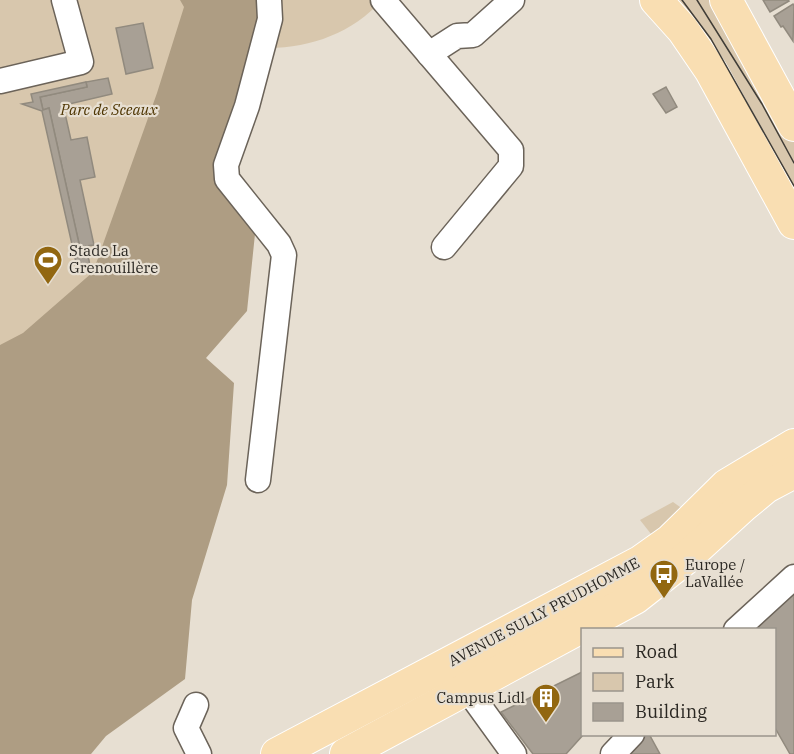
<svg xmlns="http://www.w3.org/2000/svg" width="794" height="754" viewBox="0 0 794 754" font-family="'IBM Plex Serif',serif">
	<style>
		.green { fill: #d8c7ad }
		.forest { fill: #ae9d83 }
		.building { fill: #a8a095; stroke: #918a7e; stroke-width: 1.5 }
		.lines { fill: none; stroke-linecap: round; stroke-linejoin: round }
		.minor-casing { stroke: #6b6359; stroke-width: 27 }
		.major-casing { stroke: #fff; stroke-width: 34 }
		.minor { stroke: #fff; stroke-width: 24 }
		.major { stroke: #f9deb2; stroke-width: 32 }
		.tram { stroke: #403d37; stroke-width: 1.5 }
		.labels { text-anchor: middle; stroke-width: 4.5; stroke-linejoin: round; paint-order: stroke }
		.park-label { font-size: 15px; font-style: italic; fill: #4d3400; stroke: #e7dfd2 }
		.poi-label { font-size: 15px; fill: #2a2722; stroke: #e7dfd2; text-anchor: start }
		.street-label { font-size: 15px; fill: #2a2722; stroke: #e7dfd2 }
	</style>
	<rect width="100%" height="100%" fill="#e7dfd2"/>
	<!-- green -->
	<g class="green">
		<path d="M 0,0 L 382,0 C 349,37 299,52 251,47 L 0,702 Z"/>
		<path d="M 668,0 L 719,0 L 794,139 L 794,209 Z"/>
		<path d="M 673,502 L 687,512 L 655,539 L 640,520 Z"/>
	</g>
	<!-- forest -->
	<path class="forest" d="M 180,0 L 266,0 L 213,171 L 255,234 L 247,311 L 206,358 L 234,383 L 227,485 L 192,600 L 185,679 L 106,736 L 91,754 L 0,754 L 0,345 L 23,333 L 93,272 L 157,93 L 184,7 Z"/>
	<!-- building -->
	<g class="building">
		<path d="M 763,0 L 788,0 L 789,1 L 770,12 Z"/>
		<path d="M 793,4 L 794,6 L 793,41 L 783,26 L 781,27 L 774,16 Z"/>
		<path d="M 143,23 L 153,68 L 126,74 L 116,28 Z"/>
		<path d="M 108,78 L 112,94 L 69,104 L 70,107 L 64,109 L 71,140 L 87,137 L 95,177 L 80,180 L 94,245 L 86,246 L 91,270 L 78,273 L 73,249 L 80,248 L 49,108 L 43,110 L 40,97 L 87,87 L 86,82 Z"/>
		<path d="M 86,82 L 87,87 L 40,97 L 43,110 L 49,108 L 80,248 L 73,249 L 42,111 L 22,104 L 33,102 L 31,94 Z"/>
		<path d="M 666,87 L 677,107 L 666,113 L 653,94 Z"/>
		<path d="M 794,585 L 794,754 L 790,754 L 774,726 L 774,630 L 745,630 Z"/>
		<path d="M 582,672 L 582,734 L 584,734 L 566,754 L 533,754 L 501,712 Z"/>
		<path d="M 641,734 L 649,734 L 660,754 L 624,754 Z"/>
	</g>
	<g class="lines">
		<!-- minor casing -->
		<g class="minor-casing">
			<g id="minor">
				<path d="M 383,0 L 511,150 L 511,166 L 444,247"/>
				<path d="M 429,54 L 457,36 L 473,35 L 512,0"/>
				<path d="M 0,81 L 81,62 L 64,0"/>
				<path d="M 258,480 L 284,255 L 279,244 L 227,179 L 226,165 L 247,106 L 270,19 L 269,0"/>
				<path d="M 736,630 L 794,577"/>
				<path d="M 467,689 L 514,754"/>
				<path d="M 196,705 L 186,728 L 199,754"/>
				<path d="M 613,754 L 632,734"/>
			</g>
		</g>
		<!-- major casing -->
		<g class="major-casing">
			<g id="major">
				<path d="M 656,0 L 683,30 L 711,71 L 794,223"/>
				<path d="M 726,0 L 794,125"/>
				<path d="M 277,754 L 640,562 L 671,540 L 727,485 L 794,445"/>
				<path d="M 346,754 L 635,598 L 686,558 L 743,506 L 766,487 L 794,472"/>
			</g>
		</g>
		<!-- minor -->
		<use href="#minor" class="minor"/>
		<!-- major -->
		<use href="#major" class="major"/>
		<!-- tram -->
		<g class="tram">
			<path d="M 682,0 L 711,39 L 794,186"/>
			<path d="M 697,0 L 762,104 L 794,163"/>
		</g>
	</g>
	<!-- icons -->
	<defs>
		<g id="stadium-pin" transform="scale(1.5)"><path d="M0 17L-7.5 6A9.5 9.5 0 1 1 7.5 6Z" fill="#926710" stroke="#e7dfd2"/><path d="M0-5a6.5 5 0 1 0 0 10a6.5 5 0 1 0 0-10ZM-3.5-1.8h7v3.6h-7Z" fill="#fff"/></g>
		<g id="bus-pin" transform="scale(1.5)"><path d="M0 17L-7.5 6A9.5 9.5 0 1 1 7.5 6Z" fill="#926710" stroke="#e7dfd2"/><path d="M-5-6H5V4H4V6H2V4H-2V6H-4V4H-5ZM-3.5-4V0h7V-4ZM-3.5 1.2v1.5H-2V1.2ZM2 1.2v1.5H3.5V1.2Z" fill="#fff"/></g>
		<g id="building-pin" transform="scale(1.5)"><path d="M0 17L-7.5 6A9.5 9.5 0 1 1 7.5 6Z" fill="#926710" stroke="#e7dfd2"/><path d="M-4-6H4V6H1V3H-1V6H-4ZM-2.5-4.3h1.7v1.8h-1.7ZM.8-4.3h1.7v1.8H.8ZM-2.5-1h1.7V.8h-1.7ZM.8-1h1.7V.8H.8Z" fill="#fff"/></g>
	</defs>
	<g fill-rule="evenodd">
		<use href="#stadium-pin" x="48" y="260"/>
		<use href="#bus-pin" x="664" y="574"/>
		<use href="#building-pin" x="546" y="698"/>
	</g>
	<g class="labels">
		<!-- park labels -->
		<g class="park-label">
			<text x="109" y="115">Parc de Sceaux</text>
		</g>
		<!-- poi labels -->
		<g class="poi-label">
			<text x="69" y="256">Stade La<tspan x="69" dy="17">Grenouillère</tspan></text>
			<text x="685" y="570">Europe /<tspan x="685" dy="17">LaVallée</tspan></text>
			<text x="525" y="703" text-anchor="end">Campus Lidl</text>
		</g>
		<!-- street labels -->
		<g class="street-label">
			<text transform="translate(544 612) rotate(-28)" y="5">AVENUE SULLY PRUDHOMME</text>
		</g>
	</g>
	<!-- legend -->
	<rect x="581" y="628" width="195" height="108" fill="#e7dfd2" stroke="#9b958c" stroke-width="1.5"/>
	<rect x="593" y="648" width="30" height="9" fill="#f9deb2" stroke="#9b958c" stroke-width="1.5"/>
	<text x="635" y="658" font-size="18" fill="#2a2722">Road</text>
	<rect x="593" y="673" width="30" height="18" fill="#d8c7ad" stroke="#9b958c" stroke-width="1.5"/>
	<text x="635" y="688" font-size="18" fill="#2a2722">Park</text>
	<rect x="593" y="703" width="30" height="18" fill="#a8a095" stroke="#9b958c" stroke-width="1.5"/>
	<text x="635" y="718" font-size="18" fill="#2a2722">Building</text>
</svg>
